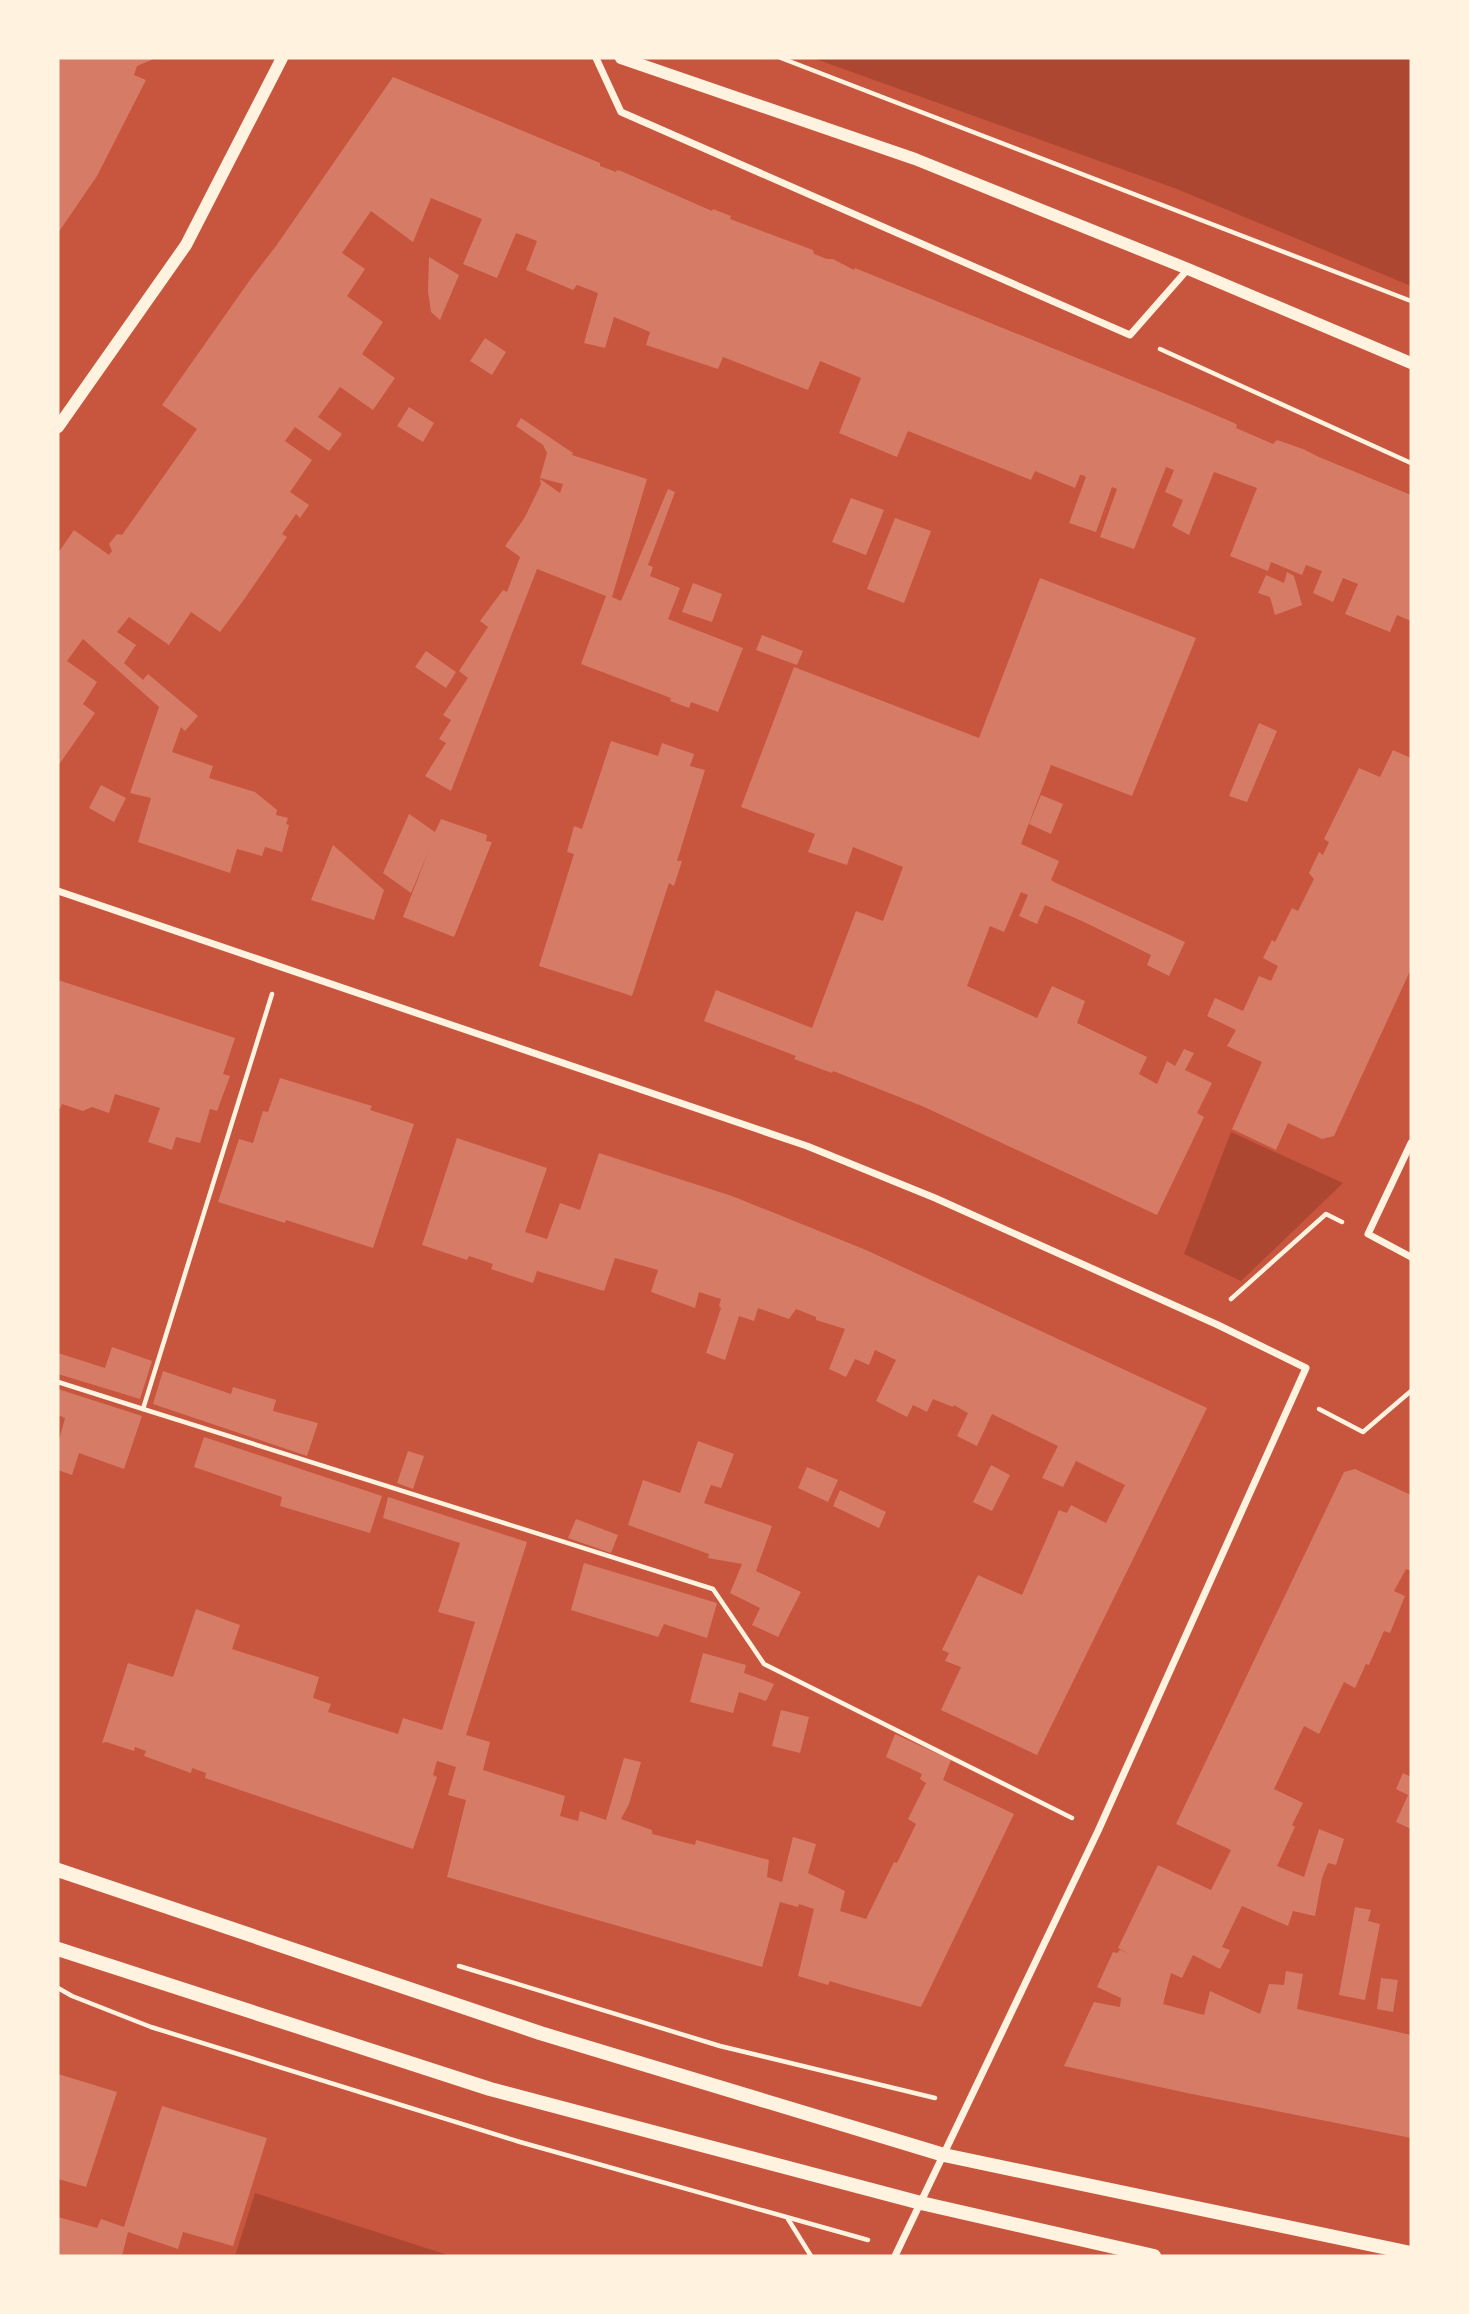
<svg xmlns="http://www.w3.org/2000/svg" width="1469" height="2314" viewBox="0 0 1469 2314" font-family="Quicksand,sans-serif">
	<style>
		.green { fill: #ae4732 }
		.building { fill: #d67c66 }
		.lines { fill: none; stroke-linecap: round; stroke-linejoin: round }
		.path { stroke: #fff3e0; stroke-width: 4.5 }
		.minor { stroke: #fff3e0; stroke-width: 7 }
		.tertiary { stroke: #fff3e0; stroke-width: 12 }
		.secondary { stroke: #fff3e0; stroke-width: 14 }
	</style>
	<rect width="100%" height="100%" fill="#c8553d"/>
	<!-- green -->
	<g class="green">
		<path d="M 813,58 L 1411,58 L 1411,286 L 1177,189 Z"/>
		<path d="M 1231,1132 L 1343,1183 L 1241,1281 L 1184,1254 Z"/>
		<path d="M 255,2193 L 451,2256 L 235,2256 Z"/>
	</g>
	<!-- building -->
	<g class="building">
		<path d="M 58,58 L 156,58 L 137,66 L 134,75 L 146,80 L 97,176 L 58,233 Z"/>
		<path d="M 393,77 L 600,163 L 600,166 L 616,172 L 617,170 L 621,171 L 712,211 L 713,209 L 731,216 L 730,219 L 813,250 L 814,254 L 827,259 L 833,259 L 854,270 L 855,268 L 1190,404 L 1234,423 L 1237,425 L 1236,428 L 1273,444 L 1277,440 L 1303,449 L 1319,457 L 1411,495 L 1411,621 L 1397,615 L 1390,632 L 1345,614 L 1358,584 L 1343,578 L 1333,602 L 1313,593 L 1322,571 L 1306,565 L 1302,575 L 1271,562 L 1268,571 L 1230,556 L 1257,488 L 1214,472 L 1189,535 L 1172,526 L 1183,500 L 1165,492 L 1174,470 L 1166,467 L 1134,549 L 1100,537 L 1117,489 L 1112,487 L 1096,532 L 1069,523 L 1086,477 L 1082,475 L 1080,475 L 1075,488 L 1035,471 L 1031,480 L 908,431 L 897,457 L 839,433 L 861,378 L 820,361 L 808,390 L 723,357 L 718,369 L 646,345 L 650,332 L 614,317 L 605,348 L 584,343 L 598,293 L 577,285 L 573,290 L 526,270 L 537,241 L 516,233 L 497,278 L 463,264 L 482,219 L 431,198 L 413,242 L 371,211 L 342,253 L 365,269 L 347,296 L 383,322 L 362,354 L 395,378 L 373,410 L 340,387 L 318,417 L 342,434 L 329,451 L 295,427 L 285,441 L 312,460 L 290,492 L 309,505 L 300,518 L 296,514 L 282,534 L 287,537 L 243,601 L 220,632 L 191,612 L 169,645 L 129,617 L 117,632 L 136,645 L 124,663 L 143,680 L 148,674 L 198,716 L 185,731 L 181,727 L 172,752 L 213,766 L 209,778 L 255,792 L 277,810 L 276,815 L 288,818 L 286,824 L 289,825 L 282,852 L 265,847 L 262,856 L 237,849 L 230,873 L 138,842 L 151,798 L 130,793 L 159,707 L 83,639 L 67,661 L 97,682 L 83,704 L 95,713 L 58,766 L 58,553 L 74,530 L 109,555 L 112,551 L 109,544 L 117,534 L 122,535 L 197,429 L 162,405 L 252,277 L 276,246 Z"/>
		<path d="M 429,257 L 459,275 L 440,320 L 431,312 L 428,291 Z"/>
		<path d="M 485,338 L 506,352 L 492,375 L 470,361 Z"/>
		<path d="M 409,407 L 434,423 L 423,442 L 397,426 Z"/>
		<path d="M 521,418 L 573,453 L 572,455 L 647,479 L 612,597 L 621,601 L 668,489 L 675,492 L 648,565 L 653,567 L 650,576 L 680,588 L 668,619 L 743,648 L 718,712 L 691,702 L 689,708 L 670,701 L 671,698 L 581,664 L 606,596 L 537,569 L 451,791 L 425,776 L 446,743 L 439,739 L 451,720 L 443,715 L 468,678 L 459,671 L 488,627 L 480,621 L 503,590 L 507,592 L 520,557 L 505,546 L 525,517 L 541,484 L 540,479 L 560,493 L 563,484 L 540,478 L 547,453 L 543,445 L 516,426 Z"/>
		<path d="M 851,498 L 884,510 L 866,555 L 832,542 Z"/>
		<path d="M 895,518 L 931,531 L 904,603 L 867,589 Z"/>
		<path d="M 1287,572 L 1294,576 L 1302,605 L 1275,615 L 1270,597 L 1258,593 L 1266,575 L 1284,583 Z"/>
		<path d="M 1040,578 L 1196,638 L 1132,796 L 1051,765 L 1021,844 L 1059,861 L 1051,880 L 1054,882 L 1185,942 L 1169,976 L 1147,965 L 1151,955 L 1082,921 L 1045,905 L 1037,924 L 1019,916 L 1028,895 L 1021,892 L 1004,932 L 990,926 L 967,986 L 1037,1018 L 1052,986 L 1085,1001 L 1077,1023 L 1147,1057 L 1139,1074 L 1157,1084 L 1167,1061 L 1175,1066 L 1184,1049 L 1194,1053 L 1185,1070 L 1212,1083 L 1197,1113 L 1204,1117 L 1157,1215 L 922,1106 L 833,1071 L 832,1073 L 794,1059 L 796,1056 L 704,1021 L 716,990 L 812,1028 L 856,911 L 883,921 L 903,867 L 853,847 L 847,865 L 808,852 L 815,834 L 741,807 L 794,667 L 979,738 Z"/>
		<path d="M 693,583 L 722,594 L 712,622 L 682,612 Z"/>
		<path d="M 762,635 L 803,651 L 797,665 L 756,650 Z"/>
		<path d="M 426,651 L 456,672 L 446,688 L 415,667 Z"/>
		<path d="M 1259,723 L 1277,731 L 1247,802 L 1229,796 Z"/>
		<path d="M 611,741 L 658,756 L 662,743 L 694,754 L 690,766 L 705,770 L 677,861 L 682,861 L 674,886 L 669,883 L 632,996 L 539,966 L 574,854 L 567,852 L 574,826 L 582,829 Z"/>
		<path d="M 1393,750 L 1411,758 L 1411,969 L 1334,1136 L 1322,1139 L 1288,1123 L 1276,1150 L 1232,1129 L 1262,1062 L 1227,1046 L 1236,1030 L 1207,1016 L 1215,998 L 1243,1011 L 1259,976 L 1271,981 L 1278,966 L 1263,958 L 1272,940 L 1275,942 L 1292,908 L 1298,911 L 1314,879 L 1309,873 L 1319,852 L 1323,855 L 1329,842 L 1324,839 L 1359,768 L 1380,777 Z"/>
		<path d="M 101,785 L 126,798 L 114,822 L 89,808 Z"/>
		<path d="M 1041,795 L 1063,804 L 1051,834 L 1029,824 Z"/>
		<path d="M 409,814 L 435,832 L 441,819 L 487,835 L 486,841 L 492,842 L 454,937 L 403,917 L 429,850 L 411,893 L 383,873 Z"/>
		<path d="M 333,845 L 384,890 L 374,920 L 311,900 Z"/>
		<path d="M 58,980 L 235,1038 L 223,1074 L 230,1076 L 217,1111 L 210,1109 L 200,1143 L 176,1137 L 172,1150 L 148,1142 L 160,1108 L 115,1094 L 109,1113 L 92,1107 L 83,1111 L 62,1104 L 60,1109 L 58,1108 Z"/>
		<path d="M 280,1078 L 372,1106 L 370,1110 L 414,1124 L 373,1248 L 286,1220 L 285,1223 L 218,1202 L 239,1139 L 253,1143 L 263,1111 L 268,1112 Z"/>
		<path d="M 457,1138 L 547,1168 L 525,1232 L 547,1239 L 560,1203 L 580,1210 L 599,1153 L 732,1196 L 866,1250 L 1207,1408 L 1037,1755 L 941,1710 L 961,1667 L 945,1661 L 949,1653 L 942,1650 L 978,1575 L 1022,1595 L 1059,1510 L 1067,1513 L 1071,1505 L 1106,1523 L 1125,1485 L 1076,1461 L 1063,1487 L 1042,1478 L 1058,1446 L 992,1414 L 977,1446 L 957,1436 L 968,1413 L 954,1405 L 953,1407 L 933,1399 L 927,1412 L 913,1405 L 907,1417 L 876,1401 L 896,1360 L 875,1350 L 869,1365 L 855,1359 L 846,1377 L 829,1369 L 845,1329 L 816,1320 L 816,1317 L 796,1309 L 789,1319 L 758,1308 L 754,1321 L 739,1316 L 725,1360 L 706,1353 L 721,1308 L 719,1306 L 721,1299 L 699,1292 L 695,1308 L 651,1292 L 658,1270 L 615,1258 L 604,1291 L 537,1271 L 533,1283 L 491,1269 L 493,1264 L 469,1256 L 467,1260 L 422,1245 Z"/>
		<path d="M 112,1347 L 152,1361 L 140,1399 L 58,1374 L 58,1353 L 105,1368 Z"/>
		<path d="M 163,1371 L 231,1394 L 233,1387 L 276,1400 L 273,1411 L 318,1423 L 307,1456 L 153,1404 Z"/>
		<path d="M 58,1389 L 142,1416 L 124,1469 L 79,1453 L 72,1475 L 58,1470 L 58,1444 L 65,1418 L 58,1415 Z"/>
		<path d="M 204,1437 L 382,1496 L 370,1533 L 280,1506 L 282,1497 L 194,1467 Z"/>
		<path d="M 698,1441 L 734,1454 L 721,1488 L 711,1485 L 704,1503 L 772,1526 L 756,1571 L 801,1592 L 778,1637 L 752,1625 L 760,1608 L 730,1593 L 742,1564 L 708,1558 L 709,1554 L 628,1525 L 643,1480 L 680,1493 Z"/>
		<path d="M 408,1451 L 424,1456 L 413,1489 L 397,1483 Z"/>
		<path d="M 991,1465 L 1010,1475 L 992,1511 L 973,1502 Z"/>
		<path d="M 807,1467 L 838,1480 L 828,1502 L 798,1488 Z"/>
		<path d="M 1355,1469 L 1411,1495 L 1411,1571 L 1406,1569 L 1394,1591 L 1405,1596 L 1390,1633 L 1384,1631 L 1369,1665 L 1366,1664 L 1355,1688 L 1344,1682 L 1319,1734 L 1304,1726 L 1274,1789 L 1303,1803 L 1292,1825 L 1295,1827 L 1277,1866 L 1304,1877 L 1319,1829 L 1344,1839 L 1336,1865 L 1328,1863 L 1322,1878 L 1315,1916 L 1293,1911 L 1288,1926 L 1242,1906 L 1222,1947 L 1230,1950 L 1220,1969 L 1193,1955 L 1182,1978 L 1171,1973 L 1163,2004 L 1204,2015 L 1210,1991 L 1260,2014 L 1269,1984 L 1284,1985 L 1286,1971 L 1303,1974 L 1297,2009 L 1411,2035 L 1411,2138 L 1187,2093 L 1064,2066 L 1094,2002 L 1120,2007 L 1121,1998 L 1097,1987 L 1113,1952 L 1117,1953 L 1120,1950 L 1129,1954 L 1118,1948 L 1158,1865 L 1211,1890 L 1231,1850 L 1176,1824 L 1344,1472 Z"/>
		<path d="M 840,1490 L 886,1512 L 879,1528 L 833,1506 Z"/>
		<path d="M 388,1497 L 527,1542 L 466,1735 L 490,1742 L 483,1770 L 565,1796 L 560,1816 L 578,1821 L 580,1811 L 606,1820 L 624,1758 L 641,1762 L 629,1804 L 621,1819 L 652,1830 L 652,1834 L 695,1845 L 696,1840 L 769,1860 L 767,1877 L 782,1882 L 793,1837 L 816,1844 L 808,1873 L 845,1891 L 840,1911 L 866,1919 L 894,1862 L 897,1863 L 916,1824 L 908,1819 L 926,1783 L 920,1779 L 922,1774 L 886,1757 L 895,1734 L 951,1760 L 943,1780 L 1014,1814 L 921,2007 L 846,1986 L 830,1981 L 828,1985 L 798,1976 L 814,1909 L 799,1904 L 798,1907 L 780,1902 L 762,1967 L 447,1877 L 466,1800 L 448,1795 L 456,1767 L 437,1761 L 433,1775 L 437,1777 L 413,1849 L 205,1778 L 206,1773 L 192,1768 L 191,1773 L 144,1756 L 146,1751 L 135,1747 L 134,1751 L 106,1742 L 102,1743 L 128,1663 L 173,1677 L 196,1609 L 240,1625 L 232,1649 L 319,1677 L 313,1698 L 331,1704 L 328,1712 L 398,1734 L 403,1718 L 442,1730 L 475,1622 L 438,1612 L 460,1543 L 383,1518 Z"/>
		<path d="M 576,1519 L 618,1535 L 611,1553 L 568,1538 Z"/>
		<path d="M 584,1563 L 717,1603 L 707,1638 L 664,1624 L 658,1637 L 571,1610 Z"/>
		<path d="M 703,1653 L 746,1665 L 744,1673 L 774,1684 L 766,1701 L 739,1692 L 733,1713 L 690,1702 Z"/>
		<path d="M 781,1710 L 809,1717 L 800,1753 L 772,1746 Z"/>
		<path d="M 1411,1772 L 1411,1829 L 1396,1822 L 1408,1795 L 1396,1789 L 1403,1773 L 1409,1776 Z"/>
		<path d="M 1355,1907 L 1371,1910 L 1368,1921 L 1380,1924 L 1365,2000 L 1339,1995 Z"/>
		<path d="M 1381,1978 L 1398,1980 L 1393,2012 L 1377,2009 Z"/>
		<path d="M 58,2074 L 117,2092 L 86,2187 L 58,2179 Z"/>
		<path d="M 162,2106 L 267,2138 L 233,2246 L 183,2232 L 178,2249 L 128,2232 L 122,2256 L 58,2256 L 58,2217 L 97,2228 L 101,2219 L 124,2227 Z"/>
	</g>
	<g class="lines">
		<!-- path -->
		<g class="path">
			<path d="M 781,58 L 1411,301"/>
			<path d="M 1160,349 L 1411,463"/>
			<path d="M 272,994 L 143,1409 L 713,1589 L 764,1664 L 1072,1818"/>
			<path d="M 1231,1299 L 1326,1214 L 1342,1222"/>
			<path d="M 58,1382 L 143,1409"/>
			<path d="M 1319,1409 L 1363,1432 L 1411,1391"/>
			<path d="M 459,1966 L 720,2046 L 935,2098"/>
			<path d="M 58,1988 L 72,1996 L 151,2027 L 520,2142 L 868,2240"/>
			<path d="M 788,2219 L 811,2256"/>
		</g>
		<!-- minor -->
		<g class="minor">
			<path d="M 596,58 L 621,112 L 1130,335 L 1188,269"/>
			<path d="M 58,891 L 807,1146 L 935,1198 L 1218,1325 L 1306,1368 L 1098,1831 L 895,2256"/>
			<path d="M 1411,1143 L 1368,1234 L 1411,1257"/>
		</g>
		<!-- tertiary -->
		<g class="tertiary">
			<path d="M 621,58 L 915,159 L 1188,269 L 1411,363"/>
			<path d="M 58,427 L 186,245 L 282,58"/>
		</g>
		<!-- secondary -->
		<g class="secondary">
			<path d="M 58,1870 L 540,2033 L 944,2155 L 1411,2253"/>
			<path d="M 58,1949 L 490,2089 L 921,2203 L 1154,2256"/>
		</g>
	</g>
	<!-- border -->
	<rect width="1469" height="2314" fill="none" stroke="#fff3e0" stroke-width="119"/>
</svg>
